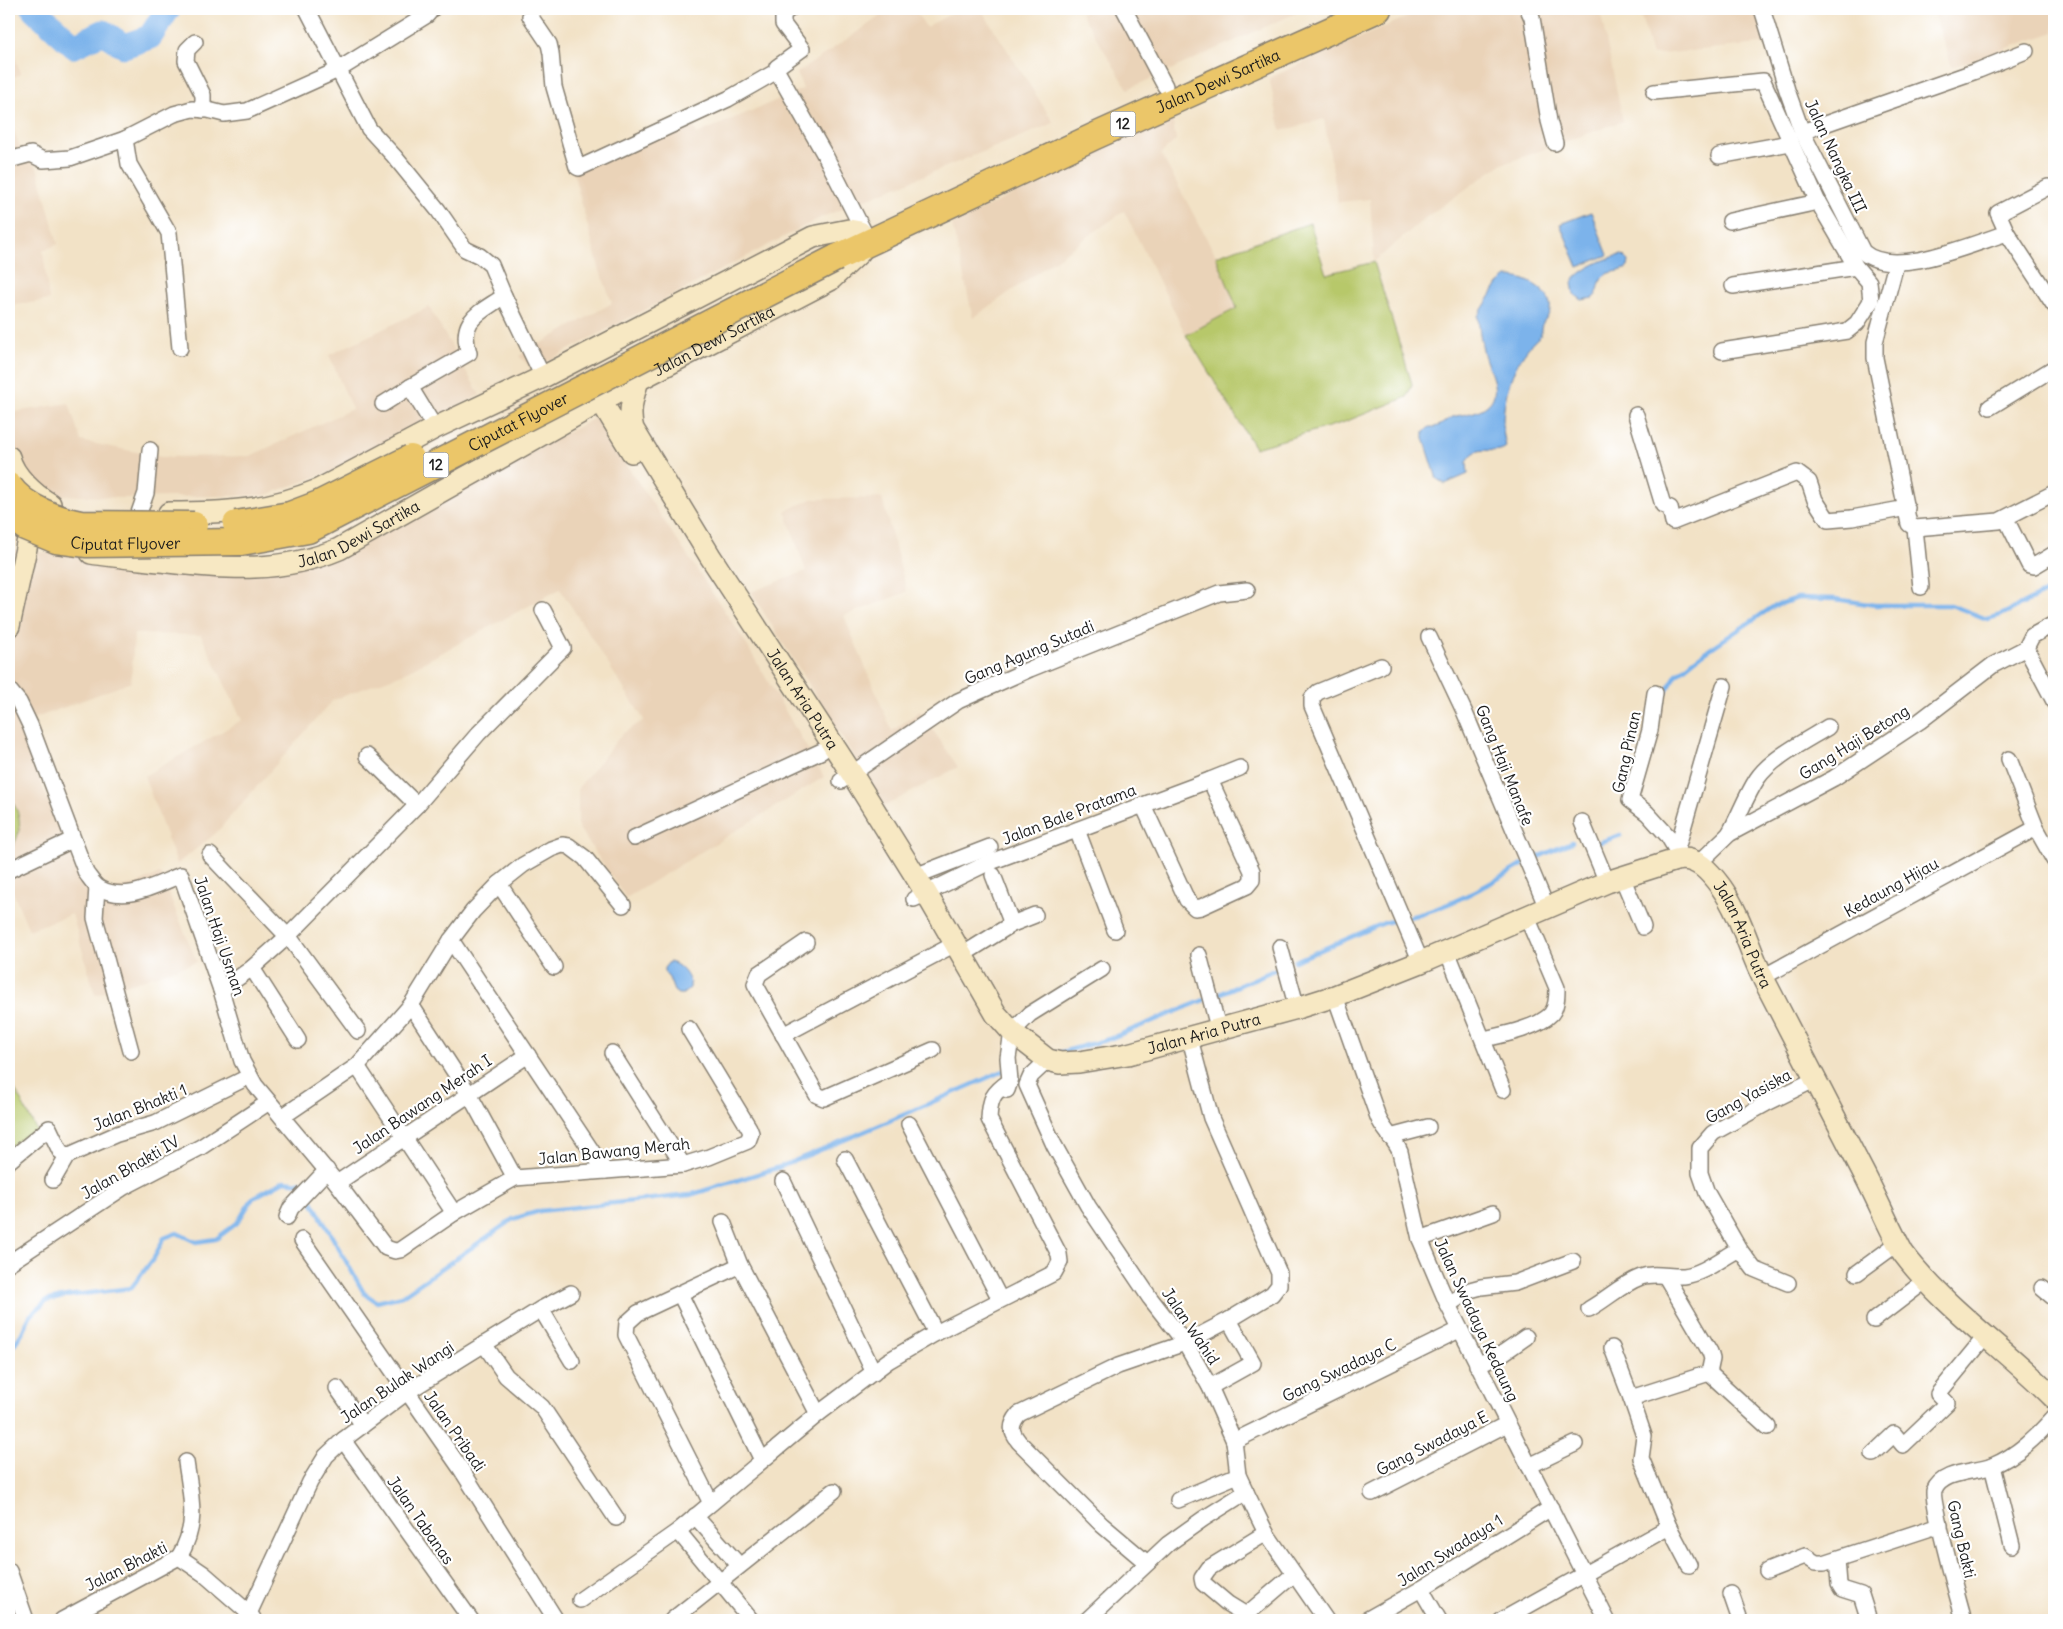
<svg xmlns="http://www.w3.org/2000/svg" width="2063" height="1629" viewBox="0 0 2063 1629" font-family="Delius,sans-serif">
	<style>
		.built { fill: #ead3b8 }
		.pitch { fill: #b7c86a; stroke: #6a7243 }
		.water { fill: #7cb3eb; stroke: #4c6884 }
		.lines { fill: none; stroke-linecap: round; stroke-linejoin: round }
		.stream { stroke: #7cb3eb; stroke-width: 4.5 }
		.river { stroke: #7cb3eb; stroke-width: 25 }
		.minor-casing { stroke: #877f71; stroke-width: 18 }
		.secondary-casing { stroke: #877f71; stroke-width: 24 }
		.trunk-casing { stroke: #877f71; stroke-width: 29 }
		.minor { stroke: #fff; stroke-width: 15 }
		.secondary { stroke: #f7e8c3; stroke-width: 21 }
		.trunk { stroke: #ebc669; stroke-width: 26 }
		.trunk-bridge-casing { stroke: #877f71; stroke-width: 29; stroke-linecap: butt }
		.trunk-bridge { stroke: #ebc669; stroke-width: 26 }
		.labels { text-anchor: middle; stroke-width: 4.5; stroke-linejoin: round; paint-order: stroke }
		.shield { fill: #fff; stroke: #606060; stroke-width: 1 }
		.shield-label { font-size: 15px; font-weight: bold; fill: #1c1c1c }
		.street-label { font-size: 16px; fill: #1c1c1c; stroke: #fff }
	</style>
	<rect width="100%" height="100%" fill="#fff"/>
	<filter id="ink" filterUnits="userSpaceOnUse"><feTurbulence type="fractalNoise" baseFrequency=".02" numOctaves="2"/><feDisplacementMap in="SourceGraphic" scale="10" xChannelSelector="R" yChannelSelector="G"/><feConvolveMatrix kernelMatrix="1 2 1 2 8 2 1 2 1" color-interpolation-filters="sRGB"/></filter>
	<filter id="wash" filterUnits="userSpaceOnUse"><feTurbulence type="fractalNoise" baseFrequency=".0096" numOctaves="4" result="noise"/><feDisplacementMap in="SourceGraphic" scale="20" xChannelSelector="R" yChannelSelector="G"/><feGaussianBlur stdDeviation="1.12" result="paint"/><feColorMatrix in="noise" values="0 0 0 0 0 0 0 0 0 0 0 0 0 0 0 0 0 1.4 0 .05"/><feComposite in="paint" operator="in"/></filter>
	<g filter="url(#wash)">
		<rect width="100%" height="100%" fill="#f2e2c6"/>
		<!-- built -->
		<g class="built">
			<path d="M 891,9 L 914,9 L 926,27 L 960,9 L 981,9 L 1054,123 L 822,217 L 532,369 L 519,356 L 612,303 L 599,268 L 571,164 L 694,127 L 697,134 L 803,89 L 797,73 Z"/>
			<path d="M 1088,9 L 1305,9 L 1128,89 L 1081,13 Z"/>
			<path d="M 1425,9 L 1595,9 L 1601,15 L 1623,121 L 1500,165 L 1425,218 L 1374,262 L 1370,199 L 1338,202 L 1324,119 L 1281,131 L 1269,78 Z"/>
			<path d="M 1639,9 L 1760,9 L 1769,43 L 1652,55 Z"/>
			<path d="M 1932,9 L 2054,9 L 2054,32 L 1952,67 Z"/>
			<path d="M 9,41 L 21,74 L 9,79 Z"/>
			<path d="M 9,116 L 22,153 L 37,167 L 58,244 L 43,251 L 49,300 L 9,306 Z"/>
			<path d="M 1172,117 L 1176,140 L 1161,154 L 1216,256 L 1237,308 L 1186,335 L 1124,211 L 973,318 L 952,224 Z"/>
			<path d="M 429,307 L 480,395 L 338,469 L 266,495 L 123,498 L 42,494 L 16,471 L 9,443 L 9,413 L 69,403 L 81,441 L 161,457 L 250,456 L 352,409 L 329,355 Z"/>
			<path d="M 595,418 L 742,637 L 824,777 L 626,898 L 578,827 L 578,788 L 622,734 L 644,720 L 560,589 L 402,674 L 333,700 L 215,834 L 177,864 L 144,776 L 242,720 L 201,635 L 134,634 L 131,682 L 17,725 L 77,871 L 102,892 L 137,884 L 160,873 L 197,962 L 95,995 L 72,914 L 29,930 L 9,883 L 9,545 L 17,551 L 286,567 L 350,549 Z"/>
			<path d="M 882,498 L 907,592 L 844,616 L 892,731 L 920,711 L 958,767 L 885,806 L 751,592 L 806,571 L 785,511 L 812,499 Z"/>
		</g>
		<!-- pitch -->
		<g class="pitch">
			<path d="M 1310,223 L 1326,274 L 1374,262 L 1412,384 L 1407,397 L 1342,423 L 1255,448 L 1186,335 L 1237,308 L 1216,256 Z"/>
			<path d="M 9,798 C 23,813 23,835 9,851 Z"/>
			<path d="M 9,1078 L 37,1131 L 9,1148 Z"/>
		</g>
		<!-- water -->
		<g class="water">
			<path d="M 1591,212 L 1608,255 L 1578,267 L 1560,224 Z"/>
			<path d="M 1623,255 L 1629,261 L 1628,267 C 1621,273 1612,270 1604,276 C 1597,282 1601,291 1593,298 L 1582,300 L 1574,294 L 1572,283 C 1578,270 1609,256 1623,255 Z"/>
			<path d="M 1507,277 C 1524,276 1553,290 1550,310 C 1549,317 1542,321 1541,328 C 1541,330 1541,333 1541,335 C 1515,357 1504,390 1503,423 C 1502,431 1505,439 1506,447 C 1494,457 1477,441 1467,462 L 1468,474 L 1445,484 L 1437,479 L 1424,438 L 1424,432 L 1429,427 C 1444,428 1443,419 1456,416 C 1466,414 1476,413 1485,407 C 1505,393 1488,371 1484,354 C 1481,342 1479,329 1478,316 L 1498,284 Z"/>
			<path d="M 669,962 C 680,963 692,978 690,988 L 683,994 L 678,994 L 674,991 L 669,978 L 664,972 L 664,968 Z"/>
		</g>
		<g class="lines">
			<!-- stream -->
			<g class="stream">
				<path d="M 1661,705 L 1662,698 L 1677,674 L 1698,657 L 1774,606 L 1798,598 L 1835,599 L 1875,605 L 1951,605 L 1987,619 L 2001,615 L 2054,588"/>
				<path d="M 1598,843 L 1621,835"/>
				<path d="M 1536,858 L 1572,842"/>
				<path d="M 1409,917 C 1451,907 1487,885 1524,864"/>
				<path d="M 1295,961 L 1384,923 L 1396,920"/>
				<path d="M 1215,996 L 1281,967"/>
				<path d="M 1055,1054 L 1109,1039 L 1204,1000"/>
				<path d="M 309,1196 L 364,1293 L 377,1302 L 402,1296 L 513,1219 L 540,1211 L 690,1195 L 780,1167 L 887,1122 L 1003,1071"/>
				<path d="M 9,1352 L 22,1333 L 30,1316 L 46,1301 L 67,1296 L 131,1288 L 154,1258 L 164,1238 L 177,1233 L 196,1242 L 216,1239 L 237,1223 L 253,1198 L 284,1181 L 301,1183"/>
			</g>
			<!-- river -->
			<path class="river" d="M 34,9 L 74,46 L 103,32 L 124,46 L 150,37 L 168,9"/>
		</g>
	</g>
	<g filter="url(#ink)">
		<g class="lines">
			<!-- minor casing -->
			<g class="minor-casing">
				<g id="minor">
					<path d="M 307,9 L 369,129 L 394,156 L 438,210 L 465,249 L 480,256 L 491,265 L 504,296 L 543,377"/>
					<path d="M 790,9 L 783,14 L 783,24 L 802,49 L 777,67 L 777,71 L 826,157 L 863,230"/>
					<path d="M 1124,9 L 1165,86"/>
					<path d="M 1528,9 L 1532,18 L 1549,121 L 1555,143"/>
					<path d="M 1762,9 L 1787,90 L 1802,132 L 1863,252 C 1894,279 1971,244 2007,233"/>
					<path d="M 530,16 L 549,44 L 551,53 L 554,87 L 577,167 L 579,168 L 728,99 L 777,71"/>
					<path d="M 195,42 L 187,50 L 186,61 L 203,95 L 203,110"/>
					<path d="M 1654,92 L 1763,81 L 1818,202 L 1856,267 L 1869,282 L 1871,301 L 1857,323 L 1847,331 L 1722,351"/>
					<path d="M 1802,132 L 1979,70 L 2026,51"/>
					<path d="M 125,139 L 129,164 L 169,233 L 180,348"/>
					<path d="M 1719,156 L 1790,143"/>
					<path d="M 9,160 L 31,154 L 43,160 L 70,158 L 125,139 L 174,114 L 192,109 L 208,110 L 224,114 L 247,111 L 338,70 L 427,15 L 432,9"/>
					<path d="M 2048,187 L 1998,213 L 2007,233 L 2054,305"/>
					<path d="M 1730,221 L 1818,202"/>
					<path d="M 1896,264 L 1875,342 L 1875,358 L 1909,524 L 1915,528 L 1999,521 L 2054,493"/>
					<path d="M 1733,286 L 1856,267"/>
					<path d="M 383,404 L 410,387"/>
					<path d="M 1990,407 L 2054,368"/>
					<path d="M 1636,415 L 1663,505 L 1670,508 L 1673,522 L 1797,473 L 1809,482 L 1815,500 L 1828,520 L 1852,518 L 1907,508"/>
					<path d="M 435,428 L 410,387 L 469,353 C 458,319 480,313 504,296"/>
					<path d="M 139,513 L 146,493 L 150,450"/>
					<path d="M 2006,519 L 2029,565 L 2034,566 L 2054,554"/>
					<path d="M 1915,528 L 1921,587"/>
					<path d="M 1429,637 L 1464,711 L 1547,908"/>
					<path d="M 2026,648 L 2054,701"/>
					<path d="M 2026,648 L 2032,636 L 2054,624"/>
					<path d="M 1381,666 L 1318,692 L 1312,698 L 1312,706 L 1421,962"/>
					<path d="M 9,690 L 19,702 L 30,725 L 86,873 C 90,878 94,885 99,888 C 126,903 155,885 181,875 L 221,990 L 242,1061 L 255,1085 L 337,1183 L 386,1248 L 395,1251 L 400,1250 L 454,1213 L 515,1178 L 683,1165 L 709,1157 L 748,1141 L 751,1133 L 749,1128 L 689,1029"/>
					<path d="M 1655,693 L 1650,730 L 1630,800 L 1647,813 L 1668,836 L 1681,858"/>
					<path d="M 367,756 L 417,805"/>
					<path d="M 2009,759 L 2036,828 L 2054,860"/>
					<path d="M 841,781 L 958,701 L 1030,669 L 1219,593 L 1247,590"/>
					<path d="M 1143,805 L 1187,900 L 1195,908 L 1201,907 L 1247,886 L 1252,880 L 1252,871 L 1210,780"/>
					<path d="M 1582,822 L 1607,882"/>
					<path d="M 1077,830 L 1115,930"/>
					<path d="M 1729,834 C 1739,816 1746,796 1757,779 C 1771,758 1807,740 1828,727"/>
					<path d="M 634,838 L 822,751"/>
					<path d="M 1677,849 L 1724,686"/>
					<path d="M 210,855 L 292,941 L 358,1031"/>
					<path d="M 1699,863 L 1729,834 L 1834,778 L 1920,721 L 1993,665 L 2026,648"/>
					<path d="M 9,870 L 72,840"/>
					<path d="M 993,875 L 1012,924"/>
					<path d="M 915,876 L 990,847"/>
					<path d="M 1622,877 L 1643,927"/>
					<path d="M 499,884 L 554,967"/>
					<path d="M 97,887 L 95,918 L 131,1051"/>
					<path d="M 914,899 L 988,863 L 1210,780 L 1240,768"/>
					<path d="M 451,940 L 605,1171"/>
					<path d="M 806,942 L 759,974 L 755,984 L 817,1095 L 824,1098 L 933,1050"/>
					<path d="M 1280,947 L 1297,1008"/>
					<path d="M 1447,951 L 1503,1090"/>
					<path d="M 962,955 L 1012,924 L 1035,915"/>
					<path d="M 1199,955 L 1219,1031"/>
					<path d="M 252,968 L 298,1040"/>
					<path d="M 1763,977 L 2036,828"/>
					<path d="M 221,990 L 252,968 L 288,936 L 417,805 L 478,734 L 563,648 L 543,610"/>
					<path d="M 1335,996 L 1378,1117 C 1383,1130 1395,1139 1400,1152 L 1420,1239 L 1448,1305 L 1607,1620"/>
					<path d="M 411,1005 L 469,1094 L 515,1178"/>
					<path d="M 783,1035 L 955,944"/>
					<path d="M 1484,1039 C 1502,1035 1538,1028 1551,1014 C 1557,1007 1557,996 1557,988 L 1527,917"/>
					<path d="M 612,1053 L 683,1165"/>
					<path d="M 1048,1060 L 1031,1076 L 1027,1085 L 1054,1145 L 1088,1206 L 1150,1298 L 1185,1343 L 1210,1387 L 1234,1441 L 1238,1475 L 1246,1492 L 1266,1533 L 1326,1620"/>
					<path d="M 357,1066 L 454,1213"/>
					<path d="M 1007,1090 L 1010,1081 L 1008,1058 L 1012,1032 L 1030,1014 L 1102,969"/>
					<path d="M 282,1117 L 357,1066 L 411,1005 L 451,940 L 473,911 L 499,884 L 523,865 L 551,849 L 562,845 L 569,846 L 585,858 L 623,905"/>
					<path d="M 909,1124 L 1000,1299"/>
					<path d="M 1390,1137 L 1428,1127"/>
					<path d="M 845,1159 L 936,1333"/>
					<path d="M 9,1161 L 49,1128 L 60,1151 L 67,1156"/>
					<path d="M 53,1180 L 67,1156 L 117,1134 L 155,1123 L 250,1076"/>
					<path d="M 783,1181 L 874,1373"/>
					<path d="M 337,1183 L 528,1055"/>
					<path d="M 287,1217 L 291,1208 L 327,1170"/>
					<path d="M 723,1222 L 740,1265 L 818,1414"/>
					<path d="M 1420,1239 L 1493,1213"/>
					<path d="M 302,1240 L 461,1469 L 556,1620"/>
					<path d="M 1739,1249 L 1754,1269 L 1788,1283"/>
					<path d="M 9,1263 L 124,1187 L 201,1147 L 269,1102"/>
					<path d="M 1857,1273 L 1898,1243"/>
					<path d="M 2042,1288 L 2054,1298"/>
					<path d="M 680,1294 L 762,1460"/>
					<path d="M 1448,1305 L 1470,1290 L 1481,1287 L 1515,1283 L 1573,1261"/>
					<path d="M 541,1309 L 572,1361"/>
					<path d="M 1589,1309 C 1607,1299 1622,1284 1641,1277 C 1654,1272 1670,1277 1684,1276 C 1703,1274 1722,1258 1739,1249 L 1707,1193 L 1700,1173 L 1700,1148 L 1713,1133 L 1769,1102 L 1816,1079"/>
					<path d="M 1874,1320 L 1925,1281"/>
					<path d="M 484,1344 L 506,1376 L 542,1407 L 616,1518"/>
					<path d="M 1612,1348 L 1631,1398 L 1644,1436 L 1641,1458 L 1669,1527 L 1689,1565"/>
					<path d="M 1477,1365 L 1503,1353 L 1526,1337"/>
					<path d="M 1709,1373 L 1768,1427"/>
					<path d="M 1210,1387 L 1253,1363 L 1229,1320"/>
					<path d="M 337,1388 L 363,1425"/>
					<path d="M 1631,1398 L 1709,1373 L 1712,1359 L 1710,1352 L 1666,1277"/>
					<path d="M 343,1440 L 471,1620"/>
					<path d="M 1234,1441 L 1459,1330"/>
					<path d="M 1873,1454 L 1894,1434 L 1903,1445 L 1947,1403 L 1938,1394 L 1985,1337"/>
					<path d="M 1529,1466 L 1575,1444"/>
					<path d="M 1992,1466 L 2012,1545"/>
					<path d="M 1372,1493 L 1507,1424"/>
					<path d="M 1178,1500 L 1238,1475"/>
					<path d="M 711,1503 L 626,1335 L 627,1323 L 638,1313 L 740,1265"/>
					<path d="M 695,1516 L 739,1565"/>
					<path d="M 678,1531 L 751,1620"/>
					<path d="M 1266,1533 L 1209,1568 L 1202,1578 L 1203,1583 L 1228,1604 L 1246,1615 L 1294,1574"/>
					<path d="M 179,1557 C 199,1524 191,1497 186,1462"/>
					<path d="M 1837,1559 L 1839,1584 L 1842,1589 L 1861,1595 L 1869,1620"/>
					<path d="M 1147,1563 L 1102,1525 L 1019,1442 C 1010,1431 1010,1425 1019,1414 L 1118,1366 L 1185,1343 L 1229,1320 L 1272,1294 L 1279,1285 L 1279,1273 L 1211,1118 L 1190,1039"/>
					<path d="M 9,1571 L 26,1620"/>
					<path d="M 1767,1571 L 1805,1556 L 1816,1563 L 1824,1563 L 1940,1525"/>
					<path d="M 1421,1589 L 1439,1620"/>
					<path d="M 1731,1594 L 1740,1620"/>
					<path d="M 580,1600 L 678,1531 L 818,1414 L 888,1361 L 936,1333 L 1054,1273 L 1060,1262 L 1059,1254 L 989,1119 C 990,1099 992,1093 1010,1081"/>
					<path d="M 62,1620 L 179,1557 L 204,1574 L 250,1614 L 254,1620"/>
					<path d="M 246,1620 L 310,1482 L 326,1456 L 343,1440 L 407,1392 L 541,1309 L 571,1293"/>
					<path d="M 672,1620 L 834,1491"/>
					<path d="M 1087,1620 L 1168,1544 L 1203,1519 L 1246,1492"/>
					<path d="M 1366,1620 L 1421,1589 L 1551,1508"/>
					<path d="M 1502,1620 L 1669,1527"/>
					<path d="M 1964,1620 C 1959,1602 1931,1501 1934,1491 C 1942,1470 1975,1473 1992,1466 C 2018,1455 2036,1437 2054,1417"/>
				</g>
			</g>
			<!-- secondary casing -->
			<g class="secondary-casing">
				<g id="secondary">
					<path id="s1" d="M 638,380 C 633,397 628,411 633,429 L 710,556 L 852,774 L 926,893 L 996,1014 L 1012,1032 L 1048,1060 L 1060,1063 L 1079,1062 L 1128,1054 L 1297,1008 L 1335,996 L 1421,962 L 1607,882 L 1676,860 C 1696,855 1710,872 1721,887 C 1741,915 1749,950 1764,980 C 1796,1043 1829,1105 1861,1168 C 1876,1196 1888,1226 1903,1253 C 1946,1310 2005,1348 2054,1398"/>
					<path d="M 601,401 L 632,452"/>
					<path d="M 9,457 C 13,476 35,495 50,504"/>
					<path d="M 169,513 C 223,513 267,511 318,490 L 435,428 L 543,377 L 813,237 L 849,230 L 860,232"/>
					<path id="s2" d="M 91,553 C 117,557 143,559 168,562 C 228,569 282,573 339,549 L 638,380 L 830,280 L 860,252"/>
					<path d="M 9,626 L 28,539"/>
				</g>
			</g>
			<!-- trunk casing -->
			<g class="trunk-casing">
				<g id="trunk">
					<path id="s3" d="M 836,258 L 1093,137 L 1378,9"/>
				</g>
			</g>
			<!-- minor -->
			<use href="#minor" class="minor"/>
			<!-- secondary -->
			<use href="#secondary" class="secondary"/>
			<!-- trunk -->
			<use href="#trunk" class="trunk"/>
			<!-- trunk-bridge casing -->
			<g class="trunk-bridge-casing">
				<g id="trunk-bridge">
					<path d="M 9,486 C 23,507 58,520 81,524 L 194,525"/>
					<path id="s4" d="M 9,514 L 25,527 L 56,540 L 87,544 L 241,542 L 308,530 L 836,258"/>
					<path d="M 236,524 L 290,515 L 319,504 L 411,458"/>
				</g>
			</g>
			<!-- trunk-bridge -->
			<use href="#trunk-bridge" class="trunk-bridge"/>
		</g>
	</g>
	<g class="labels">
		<!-- shield labels -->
		<g class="shield">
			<rect x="1110.5" y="111.5" width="25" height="25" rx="4"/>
			<rect x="423.5" y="452.5" width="25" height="25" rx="4"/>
		</g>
		<g class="shield-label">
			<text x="1123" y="129">12</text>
			<text x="436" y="470">12</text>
		</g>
		<!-- street labels -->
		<g class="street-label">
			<text dy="6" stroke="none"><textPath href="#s3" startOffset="421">Jalan Dewi Sartika</textPath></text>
			<text transform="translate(1836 156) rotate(65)" y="6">Jalan Nangka III</text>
			<text dy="6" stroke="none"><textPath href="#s2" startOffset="680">Jalan Dewi Sartika</textPath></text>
			<text dy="6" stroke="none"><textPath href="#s4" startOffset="544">Ciputat Flyover</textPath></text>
			<text dy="6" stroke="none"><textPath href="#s2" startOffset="275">Jalan Dewi Sartika</textPath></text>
			<text dy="6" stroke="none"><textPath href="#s4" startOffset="124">Ciputat Flyover</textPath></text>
			<text transform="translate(1029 652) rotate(-23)" y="6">Gang Agung Sutadi</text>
			<text dy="6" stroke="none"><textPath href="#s1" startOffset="369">Jalan Aria Putra</textPath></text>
			<text transform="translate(1854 742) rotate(-32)" y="6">Gang Haji Betong</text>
			<text transform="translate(1626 752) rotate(-78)" y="6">Gang Pinan</text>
			<text transform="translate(1505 765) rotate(68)" y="6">Gang Haji Manafe</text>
			<text transform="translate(1069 814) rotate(-21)" y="6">Jalan Bale Pratama</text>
			<text transform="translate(1891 887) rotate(-29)" y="6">Kedaung Hijau</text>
			<text dy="6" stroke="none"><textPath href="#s1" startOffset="1580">Jalan Aria Putra</textPath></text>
			<text transform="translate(220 936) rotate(71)" y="6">Jalan Haji Usman</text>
			<text dy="6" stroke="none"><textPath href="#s1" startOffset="968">Jalan Aria Putra</textPath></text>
			<text transform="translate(1748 1096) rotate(-29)" y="6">Gang Yasiska</text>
			<text transform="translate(422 1104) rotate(-34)" y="6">Jalan Bawang Merah I</text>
			<text transform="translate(140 1107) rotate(-22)" y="6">Jalan Bhakti 1</text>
			<text transform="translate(614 1151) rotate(-6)" y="6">Jalan Bawang Merah</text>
			<text transform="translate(130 1167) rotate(-30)" y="6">Jalan Bhakti IV</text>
			<text transform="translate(1477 1320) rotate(65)" y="6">Jalan Swadaya Kedaung</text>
			<text transform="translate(1191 1326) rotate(56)" y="6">Jalan Wahid</text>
			<text transform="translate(1339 1370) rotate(-26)" y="6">Gang Swadaya C</text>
			<text transform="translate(397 1382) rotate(-34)" y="6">Jalan Bulak Wangi</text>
			<text transform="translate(455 1431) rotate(55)" y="6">Jalan Pribadi</text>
			<text transform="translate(1432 1443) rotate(-27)" y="6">Gang Swadaya E</text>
			<text transform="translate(421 1520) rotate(55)" y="6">Jalan Tabanas</text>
			<text transform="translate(1962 1539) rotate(77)" y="6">Gang Bakti</text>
			<text transform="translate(1450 1550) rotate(-32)" y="6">Jalan Swadaya 1</text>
			<text transform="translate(126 1566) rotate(-27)" y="6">Jalan Bhakti</text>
		</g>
	</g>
	<!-- margin -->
	<rect width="2063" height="1629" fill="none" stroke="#fff" stroke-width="30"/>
</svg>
